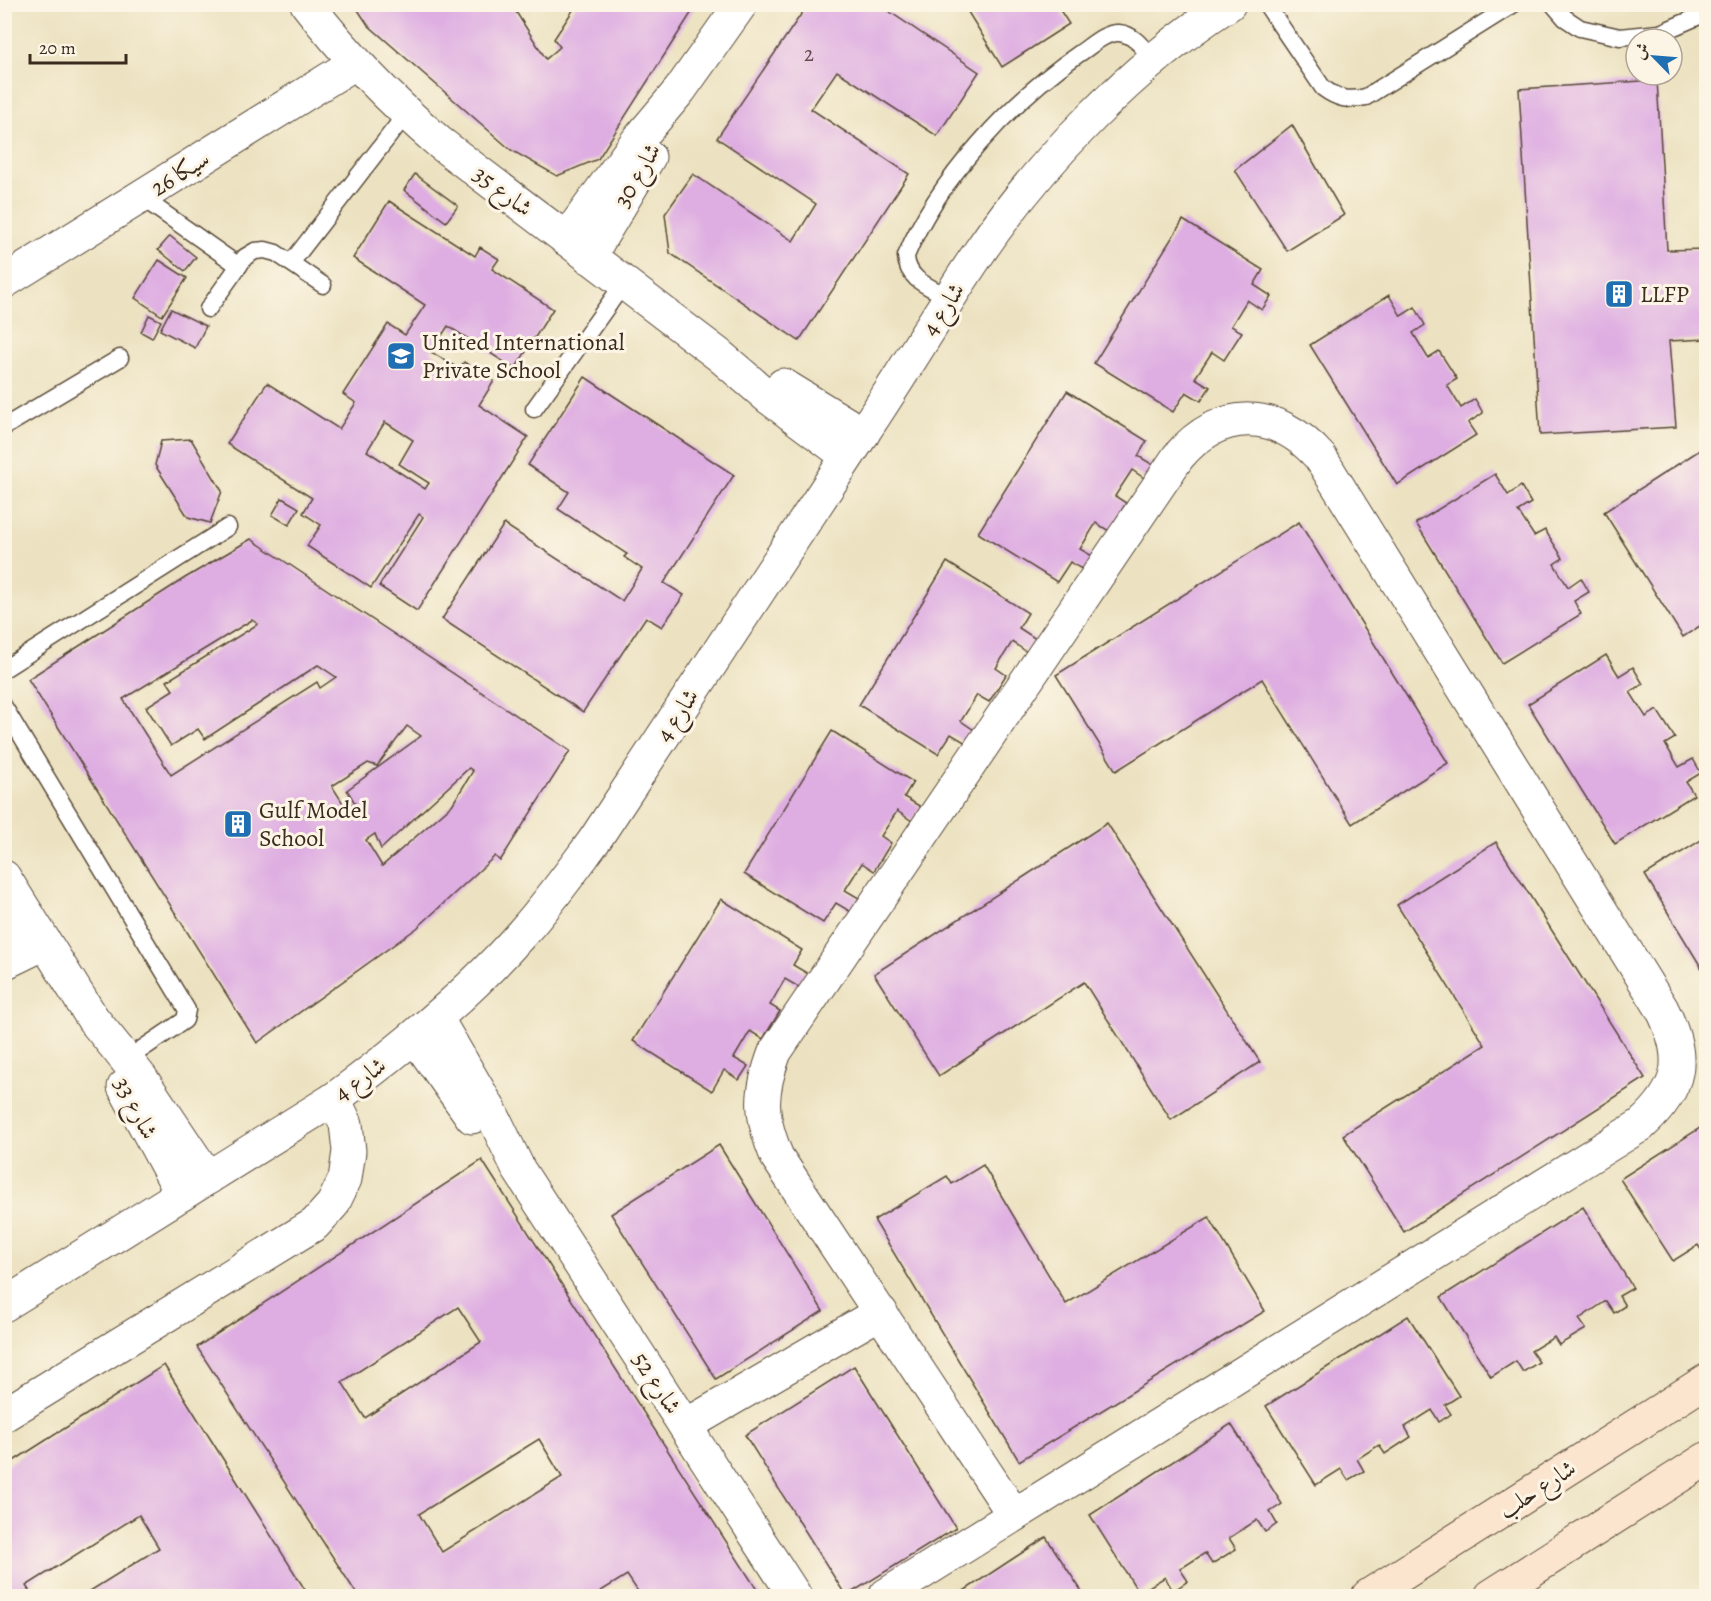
<svg xmlns="http://www.w3.org/2000/svg" width="1711" height="1601" viewBox="0 0 1711 1601" font-family="Alegreya,Amiri,serif">
	<style>
		.building { fill: #deade2; fill-rule: evenodd }
		.lines { fill: none; stroke-linecap: round; stroke-linejoin: round }
		.lane-casing { stroke: #564636; stroke-width: 19 }
		.street-casing { stroke: #564636; stroke-width: 35 }
		.secondary-casing { stroke: #564636; stroke-width: 35 }
		.lane { stroke: #fff; stroke-width: 16 }
		.street { stroke: #fff; stroke-width: 33 }
		.secondary { stroke: #fce5cf; stroke-width: 33 }
		.labels { text-anchor: middle; stroke-width: 6; stroke-linejoin: round; paint-order: stroke }
		.number-label { font-size: 21px; fill: #644b4f }
		.street-label { font-size: 24px; fill: #3b2a1e; stroke: #fcf5e5 }
		.poi-label { font-size: 24px; fill: #3b2a1e; stroke: #fcf5e5; text-anchor: start }
	</style>
	<rect width="100%" height="100%" fill="#fcf5e5"/>
	<filter id="ink" filterUnits="userSpaceOnUse"><feTurbulence type="fractalNoise" baseFrequency=".0167" numOctaves="2"/><feDisplacementMap in="SourceGraphic" scale="12" xChannelSelector="R" yChannelSelector="G"/><feConvolveMatrix kernelMatrix="1 2 1 2 8 2 1 2 1" color-interpolation-filters="sRGB"/></filter>
	<filter id="wash" filterUnits="userSpaceOnUse"><feTurbulence type="fractalNoise" baseFrequency=".008" numOctaves="4" result="noise"/><feDisplacementMap in="SourceGraphic" scale="24" xChannelSelector="R" yChannelSelector="G"/><feGaussianBlur stdDeviation="1.35" result="paint"/><feColorMatrix in="noise" values="0 0 0 0 0 0 0 0 0 0 0 0 0 0 0 0 0 1.4 0 .05"/><feComposite in="paint" operator="in"/></filter>
	<g filter="url(#wash)">
		<rect width="100%" height="100%" fill="#ece2c1"/>
		<g id="blocks">
			<!-- building -->
			<g class="building">
				<path d="M 354,4 L 511,4 L 546,59 L 560,47 L 554,39 L 577,4 L 697,4 L 598,159 L 557,176 L 511,150 L 368,25 Z"/>
				<path d="M 808,4 L 878,4 L 979,72 L 937,136 L 837,71 L 811,109 L 909,174 L 799,341 L 670,253 L 665,214 L 693,174 L 793,241 L 816,204 L 717,138 Z"/>
				<path d="M 963,4 L 1056,4 L 1069,24 L 1002,67 Z"/>
				<path d="M 1657,80 L 1667,250 L 1706,249 L 1706,339 L 1669,341 L 1676,427 L 1540,435 L 1519,89 Z"/>
				<path d="M 1292,125 L 1344,215 L 1287,251 L 1235,170 Z"/>
				<path d="M 415,174 L 458,206 L 446,222 L 404,190 Z"/>
				<path d="M 389,201 L 475,256 L 480,247 L 499,259 L 492,269 L 553,309 L 515,369 L 448,326 L 431,352 L 459,369 L 464,362 L 494,381 L 479,405 L 528,437 L 417,611 L 379,586 L 423,517 L 419,514 L 371,588 L 307,546 L 321,525 L 303,513 L 312,498 L 227,444 L 267,383 L 339,429 L 356,403 L 343,394 L 388,324 L 405,335 L 425,305 L 353,258 ZM 385,422 L 413,440 L 399,464 L 429,483 L 425,489 L 367,451 Z"/>
				<path d="M 1183,220 L 1263,270 L 1254,285 L 1271,296 L 1262,310 L 1247,300 L 1231,326 L 1242,332 L 1224,360 L 1212,352 L 1195,378 L 1210,387 L 1201,401 L 1186,392 L 1173,412 L 1094,363 Z"/>
				<path d="M 170,236 L 196,257 L 185,271 L 158,250 Z"/>
				<path d="M 159,260 L 187,278 L 162,316 L 135,298 Z"/>
				<path d="M 1389,295 L 1401,316 L 1415,307 L 1425,325 L 1413,333 L 1428,358 L 1439,351 L 1457,379 L 1447,385 L 1461,408 L 1475,399 L 1483,413 L 1468,423 L 1476,435 L 1397,485 L 1310,345 Z"/>
				<path d="M 171,309 L 206,326 L 195,348 L 160,330 Z"/>
				<path d="M 149,315 L 161,321 L 152,338 L 141,332 Z"/>
				<path d="M 585,377 L 734,475 L 664,583 L 684,595 L 662,627 L 646,617 L 583,712 L 442,619 L 504,524 L 622,601 L 642,569 L 624,557 L 627,554 L 558,509 L 569,492 L 528,465 Z"/>
				<path d="M 1067,391 L 1147,441 L 1138,456 L 1155,466 L 1147,480 L 1132,470 L 1115,496 L 1126,503 L 1109,531 L 1096,523 L 1080,549 L 1094,557 L 1085,571 L 1070,562 L 1057,582 L 978,533 Z"/>
				<path d="M 191,439 L 222,491 L 210,523 L 188,517 L 155,465 L 161,441 Z"/>
				<path d="M 1706,446 L 1706,622 L 1683,637 L 1604,512 Z"/>
				<path d="M 1495,474 L 1508,495 L 1521,486 L 1531,503 L 1518,511 L 1534,536 L 1545,530 L 1563,558 L 1554,564 L 1568,587 L 1581,578 L 1589,592 L 1574,601 L 1581,614 L 1502,663 L 1416,523 Z"/>
				<path d="M 282,498 L 299,508 L 289,525 L 272,515 Z"/>
				<path d="M 1299,522 L 1448,763 L 1352,824 L 1262,679 L 1116,771 L 1056,675 Z"/>
				<path d="M 251,539 L 570,751 L 500,861 L 495,856 L 417,928 L 257,1043 L 28,679 L 185,578 ZM 252,620 L 258,624 L 167,681 L 173,690 L 146,707 L 171,746 L 198,729 L 205,739 L 318,665 L 336,677 L 320,688 L 317,682 L 171,775 L 123,699 ZM 407,726 L 421,736 L 347,790 L 355,803 L 346,808 L 332,786 L 368,763 L 377,766 ZM 469,768 L 473,771 L 452,805 L 382,866 L 366,840 L 375,834 L 381,849 Z"/>
				<path d="M 947,562 L 1028,613 L 1019,628 L 1036,639 L 1027,652 L 1012,642 L 996,668 L 1006,675 L 989,702 L 977,695 L 961,721 L 974,730 L 966,743 L 951,734 L 938,754 L 859,705 Z"/>
				<path d="M 1606,655 L 1619,676 L 1633,667 L 1643,684 L 1630,692 L 1646,717 L 1657,710 L 1675,738 L 1665,744 L 1679,767 L 1693,759 L 1701,773 L 1686,782 L 1694,795 L 1615,844 L 1528,704 Z"/>
				<path d="M 832,731 L 913,782 L 904,797 L 921,807 L 912,821 L 897,811 L 881,836 L 891,843 L 874,871 L 862,863 L 845,890 L 859,898 L 851,912 L 836,903 L 823,923 L 744,874 Z"/>
				<path d="M 1107,823 L 1260,1062 L 1171,1120 L 1084,982 L 939,1076 L 874,974 Z"/>
				<path d="M 1706,837 L 1706,975 L 1645,875 Z"/>
				<path d="M 1496,842 L 1645,1078 L 1404,1232 L 1343,1135 L 1485,1045 L 1397,905 Z"/>
				<path d="M 721,899 L 802,950 L 793,965 L 810,975 L 802,989 L 785,979 L 770,1005 L 780,1011 L 763,1039 L 750,1031 L 734,1058 L 748,1066 L 739,1080 L 724,1070 L 712,1091 L 633,1041 Z"/>
				<path d="M 1706,1124 L 1706,1255 L 1705,1256 L 1698,1245 L 1673,1261 L 1620,1179 Z"/>
				<path d="M 719,1145 L 823,1311 L 716,1379 L 611,1214 Z"/>
				<path d="M 482,1160 L 761,1596 L 641,1596 L 627,1575 L 593,1596 L 358,1596 L 197,1347 ZM 458,1307 L 481,1342 L 365,1418 L 342,1382 ZM 539,1439 L 562,1477 L 442,1552 L 419,1514 Z"/>
				<path d="M 983,1165 L 1066,1304 L 1209,1217 L 1265,1311 L 1019,1461 L 874,1220 L 947,1176 L 952,1184 Z"/>
				<path d="M 1583,1207 L 1633,1288 L 1619,1296 L 1625,1306 L 1614,1313 L 1606,1301 L 1579,1319 L 1586,1329 L 1559,1345 L 1554,1337 L 1531,1351 L 1539,1362 L 1523,1372 L 1516,1361 L 1491,1377 L 1441,1297 Z"/>
				<path d="M 1408,1316 L 1459,1396 L 1445,1405 L 1451,1414 L 1439,1422 L 1432,1410 L 1405,1427 L 1411,1437 L 1385,1454 L 1379,1445 L 1357,1459 L 1364,1471 L 1348,1480 L 1341,1469 L 1316,1485 L 1266,1406 Z"/>
				<path d="M 164,1365 L 309,1596 L 82,1596 L 159,1548 L 139,1515 L 26,1586 L 33,1596 L 4,1596 L 4,1467 Z"/>
				<path d="M 854,1366 L 956,1528 L 846,1596 L 745,1435 Z"/>
				<path d="M 1231,1424 L 1282,1504 L 1270,1512 L 1277,1524 L 1265,1532 L 1257,1520 L 1229,1538 L 1236,1549 L 1212,1564 L 1205,1553 L 1180,1569 L 1188,1581 L 1173,1591 L 1165,1577 L 1139,1593 L 1090,1515 Z"/>
				<path d="M 1046,1537 L 1085,1596 L 956,1596 Z"/>
			</g>
		</g>
	</g>
	<g filter="url(#ink)">
		<use href="#blocks" fill-opacity="0" stroke="#564636" stroke-width="1.5"/>
		<g class="lines">
			<!-- lane casing -->
			<g class="lane-casing">
				<g id="lane">
					<path d="M 1266,4 L 1323,88 C 1338,99 1348,101 1366,97 L 1514,4"/>
					<path d="M 1553,4 L 1565,18 L 1580,28 L 1620,37 L 1660,33 L 1697,17 L 1706,8"/>
					<path d="M 141,197 L 239,266"/>
					<path d="M 291,263 L 406,114"/>
					<path d="M 950,298 C 931,287 907,281 906,256 C 937,180 1013,99 1080,53 C 1091,46 1105,32 1119,33 C 1135,34 1145,51 1154,61"/>
					<path d="M 208,309 L 245,257 L 255,251 L 265,250 L 276,253 L 323,285"/>
					<path d="M 534,409 L 624,283"/>
					<path d="M 4,427 L 120,358"/>
					<path d="M 4,669 L 228,527"/>
					<path d="M 4,707 L 187,1010 L 185,1020 L 127,1059"/>
				</g>
			</g>
			<!-- street casing -->
			<g class="street-casing">
				<g id="street">
					<path d="M 307,4 C 347,56 391,101 440,143 L 719,355 L 768,397 L 847,456"/>
					<path d="M 566,239 L 638,140 L 680,90 L 741,4"/>
					<path d="M 589,257 L 649,157"/>
					<path d="M 4,282 L 355,63"/>
					<path d="M 783,385 L 863,434"/>
					<path d="M 4,877 L 93,1019 L 141,1078 L 208,1178"/>
					<path d="M 4,933 L 29,917"/>
					<path d="M 4,963 L 45,943"/>
					<path d="M 437,1019 L 491,1112 L 519,1170 L 795,1596"/>
					<path d="M 415,1037 L 472,1117"/>
					<path d="M 124,1087 L 182,1194"/>
					<path d="M 4,1305 L 334,1099 C 402,1049 468,995 523,932 C 549,903 571,872 594,841 C 683,705 773,569 863,433 C 903,374 938,313 978,254 C 1040,162 1135,64 1229,4"/>
					<path d="M 4,1415 L 315,1224 L 333,1204 L 345,1179 L 349,1151 L 346,1124 L 334,1099"/>
					<path d="M 685,1426 L 881,1312"/>
					<path d="M 886,1595 L 1641,1125 C 1682,1088 1687,1058 1662,1009 L 1320,457 C 1277,408 1220,407 1178,457 L 775,1052 C 759,1094 760,1116 777,1157 L 1014,1515"/>
				</g>
			</g>
			<!-- secondary casing -->
			<g class="secondary-casing">
				<g id="secondary">
					<path d="M 1368,1596 L 1706,1381"/>
					<path d="M 1491,1596 L 1706,1459"/>
				</g>
			</g>
			<!-- lane -->
			<use href="#lane" class="lane"/>
			<!-- street -->
			<use href="#street" class="street"/>
			<!-- secondary -->
			<use href="#secondary" class="secondary"/>
		</g>
	</g>
	<!-- icons -->
	<defs>
		<g id="building-square" transform="scale(1.5)"><rect x="-9" y="-9" width="18" height="18" rx="4" fill="#1f6fb2" stroke="#fcf5e5"/><path d="M-4-6H4V6H1V3H-1V6H-4ZM-2.5-4.3h1.7v1.8h-1.7ZM.8-4.3h1.7v1.8H.8ZM-2.5-1h1.7V.8h-1.7ZM.8-1h1.7V.8H.8Z" fill="#fff"/></g>
		<g id="school-square" transform="scale(1.5)"><rect x="-9" y="-9" width="18" height="18" rx="4" fill="#1f6fb2" stroke="#fcf5e5"/><path d="M0-5L7-2L0 1L-7-2ZM-4 1L0 2.5L4 1V4Q0 6-4 4Z" fill="#fff"/></g>
	</defs>
	<g fill-rule="evenodd">
		<use href="#building-square" x="1619" y="294"/>
		<use href="#school-square" x="401" y="356"/>
		<use href="#building-square" x="238" y="824"/>
	</g>
	<g class="labels">
		<!-- number labels -->
		<g class="number-label">
			<text x="809" y="61">2</text>
		</g>
		<!-- street labels -->
		<g class="street-label">
			<text transform="translate(180 173) rotate(-32)" y="8">سيكا 26</text>
			<text transform="translate(637 175) rotate(-60)" y="8">شارع 30</text>
			<text transform="translate(503 191) rotate(37)" y="8">شارع 35</text>
			<text transform="translate(943 309) rotate(-57)" y="8">شارع 4</text>
			<text transform="translate(677 715) rotate(-57)" y="8">شارع 4</text>
			<text transform="translate(360 1079) rotate(-36)" y="8">شارع 4</text>
			<text transform="translate(136 1108) rotate(62)" y="8">شارع 33</text>
			<text transform="translate(657 1383) rotate(57)" y="8">شارع 52</text>
			<text transform="translate(1537 1489) rotate(-33)" y="8">شارع حلب</text>
		</g>
		<!-- poi labels -->
		<g class="poi-label">
			<text x="1640" y="302">LLFP</text>
			<text x="422" y="350">United International<tspan x="422" dy="28">Private School</tspan></text>
			<text x="259" y="818">Gulf Model<tspan x="259" dy="28">School</tspan></text>
		</g>
	</g>
	<!-- margin -->
	<rect width="1711" height="1601" fill="none" stroke="#fcf5e5" stroke-width="24"/>
	<!-- north arrow -->
	<g transform="translate(1654 57) rotate(295)"><circle r="28" fill="#fcf5e5" stroke="#afa495" stroke-width="1.5"/>
	<path d="M0-4.5L10 22L0 15L-10 22Z" fill="#1f6fb2"/>
	<text y="-9" font-size="16" font-weight="bold" text-anchor="middle" fill="#3b2a1e">ش</text>
	</g>
	<!-- scale -->
	<path d="M30 54v9h96v-9" fill="none" stroke="#3b2a1e" stroke-width="3"/>
	<text x="39" y="54" font-size="18" fill="#3b2a1e" stroke="#fcf5e5" stroke-width="4.5" paint-order="stroke">20 m</text>
</svg>
